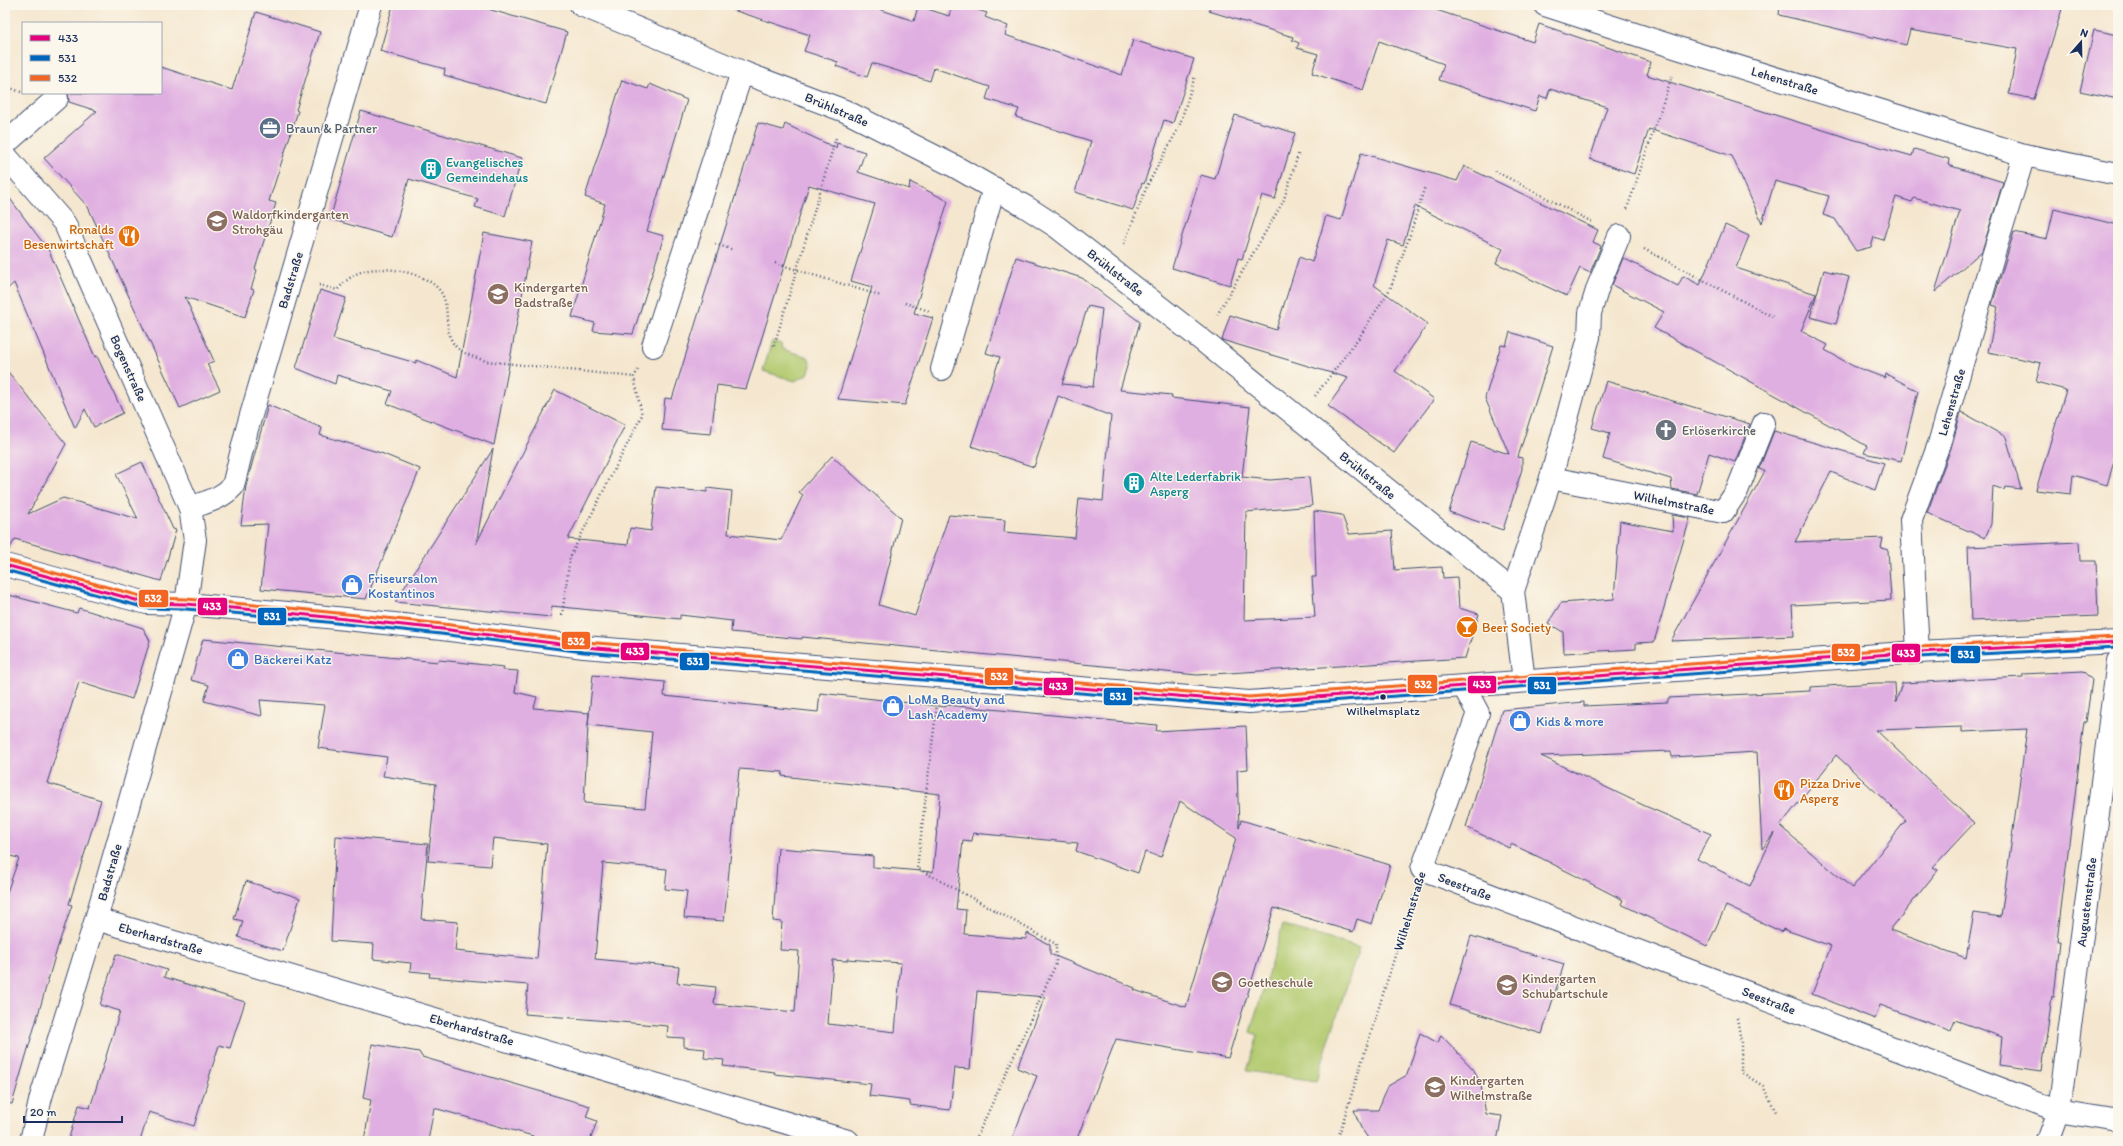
<svg xmlns="http://www.w3.org/2000/svg" width="2123" height="1146" viewBox="0 0 2123 1146" font-family="Itim,sans-serif">
	<style>
		.green { fill: #b3ca6f; stroke: #677c66 }
		.building { fill: #e0afe1; fill-rule: evenodd }
		.lines { fill: none; stroke-linecap: round; stroke-linejoin: round }
		.minor-casing { stroke: #3c4b6f; stroke-width: 24 }
		.path { stroke: #3c4b6f; stroke-width: 2.5; stroke-dasharray: 1 3; stroke-linecap: butt }
		.minor { stroke: #fff; stroke-width: 22 }
		.bus-1-casing { stroke: #fbf7ec; stroke-width: 6 }
		.bus-2-casing { stroke: #fbf7ec; stroke-width: 6 }
		.bus-3-casing { stroke: #fbf7ec; stroke-width: 6 }
		.bus-1 { stroke: #e5007d; stroke-width: 3 }
		.bus-2 { stroke: #0065bd; stroke-width: 3 }
		.bus-3 { stroke: #f26522; stroke-width: 3 }
		.bus-dot { fill: #1b2f5e; stroke: #fbf7ec; stroke-width: 1.5 }
		.labels { text-anchor: middle; stroke-width: 3; stroke-linejoin: round; paint-order: stroke }
		.bus-label { font-size: 12px; fill: #1b2f5e; stroke: #fbf7ec }
		.street-label { font-size: 13px; fill: #1b2f5e; stroke: #fbf7ec }
		.service-label { font-size: 13px; fill: #4e5e75; stroke: #fbf7ec; text-anchor: start }
		.culture-label { font-size: 13px; fill: #0d838f; stroke: #fbf7ec; text-anchor: start }
		.education-label { font-size: 13px; fill: #785e54; stroke: #fbf7ec; text-anchor: start }
		.food-label { font-size: 13px; fill: #c56008; stroke: #fbf7ec; text-anchor: start }
		.worship-label { font-size: 13px; fill: #5b616d; stroke: #fbf7ec; text-anchor: start }
		.shop-label { font-size: 13px; fill: #366cbe; stroke: #fbf7ec; text-anchor: start }
		.line-badge { stroke: #fbf7ec; stroke-width: 1.5 }
		.badge-label { font-size: 11px; text-anchor: middle; font-weight: bold; fill: #fff }
	</style>
	<rect width="100%" height="100%" fill="#fbf7ec"/>
	<filter id="ink" filterUnits="userSpaceOnUse"><feTurbulence type="fractalNoise" baseFrequency=".025" numOctaves="2"/><feDisplacementMap in="SourceGraphic" scale="8" xChannelSelector="R" yChannelSelector="G"/><feConvolveMatrix kernelMatrix="1 2 1 2 8 2 1 2 1" color-interpolation-filters="sRGB"/></filter>
	<filter id="wash" filterUnits="userSpaceOnUse"><feTurbulence type="fractalNoise" baseFrequency=".012" numOctaves="4" result="noise"/><feDisplacementMap in="SourceGraphic" scale="16" xChannelSelector="R" yChannelSelector="G"/><feGaussianBlur stdDeviation="0.9" result="paint"/><feColorMatrix in="noise" values="0 0 0 0 0 0 0 0 0 0 0 0 0 0 0 0 0 1.4 0 .05"/><feComposite in="paint" operator="in"/></filter>
	<g filter="url(#wash)">
		<rect width="100%" height="100%" fill="#f5e7cf"/>
		<!-- green -->
		<g class="green">
			<path d="M 772,341 L 781,343 L 782,349 L 808,357 L 811,366 L 808,374 L 795,381 L 763,371 Z"/>
			<path d="M 1283,925 L 1359,948 L 1316,1081 L 1247,1071 L 1258,1035 L 1250,1032 Z"/>
		</g>
		<g id="blocks">
			<!-- building -->
			<g class="building">
				<path d="M 393,5 L 474,5 L 567,32 L 546,104 L 444,75 L 445,69 L 380,51 Z"/>
				<path d="M 734,5 L 867,5 L 914,21 L 918,6 L 949,16 L 952,5 L 962,5 L 987,13 L 985,17 L 1008,26 L 1005,35 L 1122,75 L 1133,40 L 1194,59 L 1173,123 L 1164,120 L 1144,184 L 1142,183 L 1133,210 L 1075,192 L 1091,141 L 1016,117 L 1019,109 L 986,99 L 990,87 L 934,68 L 930,81 L 872,63 L 867,77 L 836,66 L 838,62 L 804,51 L 810,35 L 733,10 Z"/>
				<path d="M 1210,5 L 1421,5 L 1533,42 L 1539,24 L 1651,62 L 1647,75 L 1852,139 L 1912,156 L 1914,149 L 1949,159 L 1948,165 L 2003,182 L 1982,251 L 1935,292 L 1960,211 L 1914,198 L 1912,202 L 1896,197 L 1883,240 L 1874,237 L 1871,247 L 1856,251 L 1835,219 L 1823,215 L 1829,196 L 1775,181 L 1762,223 L 1732,156 L 1649,129 L 1634,174 L 1590,159 L 1607,107 L 1550,89 L 1547,98 L 1540,96 L 1535,111 L 1439,80 L 1444,64 L 1379,41 L 1363,90 L 1312,73 L 1318,54 L 1297,48 L 1299,43 L 1292,40 L 1293,37 L 1209,11 Z"/>
				<path d="M 1780,5 L 2043,5 L 2062,9 L 2034,99 L 2009,94 L 2017,49 L 1910,30 L 1906,45 L 1779,15 Z"/>
				<path d="M 256,12 L 320,32 L 296,110 L 298,111 L 269,201 L 276,203 L 255,269 L 257,270 L 251,289 L 254,290 L 245,317 L 185,297 L 214,361 L 207,364 L 220,390 L 180,408 L 88,207 L 44,158 L 97,111 L 69,102 L 68,93 L 161,93 L 161,67 L 232,90 Z"/>
				<path d="M 2094,30 L 2118,35 L 2118,99 L 2080,91 Z"/>
				<path d="M 622,80 L 648,89 L 650,84 L 687,100 L 647,231 L 664,236 L 633,334 L 593,331 L 595,323 L 572,317 L 605,204 L 585,197 Z"/>
				<path d="M 361,111 L 522,158 L 505,216 L 475,207 L 478,199 L 409,179 L 392,237 L 330,219 Z"/>
				<path d="M 1235,115 L 1295,133 L 1275,199 L 1262,195 L 1242,259 L 1238,258 L 1230,285 L 1172,268 L 1201,175 L 1215,179 Z"/>
				<path d="M 758,123 L 783,130 L 785,124 L 836,148 L 837,143 L 865,152 L 858,172 L 909,189 L 910,182 L 948,201 L 914,313 L 933,318 L 905,405 L 838,399 L 872,287 L 851,281 L 875,204 L 809,185 L 746,389 L 717,385 L 711,434 L 662,430 L 665,398 L 672,399 Z"/>
				<path d="M 1361,153 L 1457,181 L 1464,166 L 1598,230 L 1593,242 L 1601,246 L 1590,273 L 1580,268 L 1567,296 L 1496,263 L 1503,249 L 1415,206 L 1403,245 L 1388,240 L 1374,285 L 1428,324 L 1395,371 L 1434,399 L 1394,453 L 1328,406 L 1348,378 L 1222,340 L 1230,315 L 1276,330 L 1299,257 L 1312,262 L 1326,216 L 1341,220 Z"/>
				<path d="M 5,192 L 49,251 L 95,357 L 97,356 L 123,413 L 94,427 L 85,409 L 75,428 L 14,283 L 5,291 Z"/>
				<path d="M 2054,209 L 2118,225 L 2118,448 L 2107,485 L 2073,475 L 2071,494 L 2036,490 L 2066,390 L 2036,382 L 2041,363 L 1988,352 L 1998,307 L 1992,305 L 2014,232 L 2047,239 Z"/>
				<path d="M 1725,225 L 1749,236 L 1736,268 L 1816,294 L 1801,331 L 1828,345 L 1825,350 L 1853,366 L 1885,378 L 1886,374 L 1918,391 L 1901,461 L 1864,453 L 1867,446 L 1654,328 L 1664,312 L 1612,285 L 1623,258 L 1678,286 L 1683,276 L 1700,285 Z"/>
				<path d="M 484,233 L 532,242 L 494,445 L 387,404 L 392,391 L 337,375 L 335,384 L 296,368 L 320,290 L 346,298 L 333,339 L 416,363 L 416,360 L 457,377 Z"/>
				<path d="M 1016,257 L 1082,278 L 1140,322 L 1120,390 L 1172,395 L 1171,398 L 1250,407 L 1242,477 L 1270,480 L 1309,477 L 1312,506 L 1246,512 L 1244,620 L 1315,617 L 1312,577 L 1316,577 L 1314,511 L 1342,515 L 1349,534 L 1392,531 L 1395,570 L 1442,567 L 1443,578 L 1457,577 L 1459,608 L 1479,614 L 1465,658 L 1197,675 L 802,637 L 802,639 L 731,632 L 732,621 L 680,615 L 680,619 L 552,606 L 551,617 L 395,602 L 493,449 L 476,544 L 555,390 L 625,425 L 568,539 L 628,545 L 630,528 L 651,531 L 656,487 L 707,492 L 707,488 L 732,491 L 728,534 L 781,540 L 803,495 L 799,492 L 832,456 L 901,518 L 879,605 L 915,616 L 949,515 L 1005,520 L 1004,532 L 1075,538 L 1079,498 L 1103,501 L 1111,416 L 1058,396 L 1034,467 L 971,446 L 1000,357 L 986,353 ZM 1088,306 L 1102,309 L 1093,387 L 1062,384 Z"/>
				<path d="M 1824,270 L 1849,277 L 1836,324 L 1810,317 Z"/>
				<path d="M 1510,332 L 1553,346 L 1518,457 L 1522,458 L 1522,469 L 1503,530 L 1449,512 L 1471,442 L 1509,454 L 1485,398 L 1501,345 L 1506,346 Z"/>
				<path d="M 5,368 L 66,444 L 28,514 L 63,498 L 138,519 L 116,474 L 142,462 L 173,529 L 176,530 L 161,581 L 15,539 L 7,553 L 5,553 Z"/>
				<path d="M 1606,381 L 1750,424 L 1735,462 L 1709,453 L 1697,494 L 1672,489 L 1671,479 L 1603,459 L 1610,433 L 1592,428 Z"/>
				<path d="M 268,405 L 322,428 L 320,435 L 381,453 L 420,469 L 366,599 L 261,589 L 268,524 L 241,525 L 246,486 Z"/>
				<path d="M 1961,412 L 2006,437 L 2021,489 L 2005,487 L 2004,490 L 1993,486 L 1991,524 L 1985,538 L 1927,513 L 1951,448 Z"/>
				<path d="M 1774,431 L 1884,463 L 1875,490 L 1831,472 L 1795,542 L 1883,538 L 1881,548 L 1888,550 L 1891,600 L 1792,605 L 1794,636 L 1671,641 L 1765,471 L 1759,469 Z"/>
				<path d="M 1672,515 L 1690,518 L 1654,642 L 1636,643 L 1636,649 L 1564,653 L 1563,632 L 1548,623 L 1561,603 L 1614,599 L 1620,521 L 1673,531 Z"/>
				<path d="M 2079,542 L 2080,561 L 2096,561 L 2098,616 L 1971,621 L 1968,547 Z"/>
				<path d="M 5,594 L 77,613 L 79,608 L 143,628 L 150,641 L 132,699 L 79,682 L 47,783 L 101,800 L 69,904 L 72,905 L 58,946 L 12,1104 L 5,1103 L 5,898 L 19,858 L 5,855 Z"/>
				<path d="M 203,639 L 438,662 L 439,660 L 504,667 L 503,670 L 518,671 L 515,692 L 537,697 L 534,708 L 589,713 L 588,725 L 593,675 L 665,682 L 664,696 L 818,712 L 820,693 L 946,707 L 946,705 L 990,709 L 1157,725 L 1156,731 L 1246,726 L 1248,769 L 1237,770 L 1239,828 L 1241,820 L 1390,865 L 1372,924 L 1357,919 L 1353,932 L 1274,908 L 1228,1058 L 1116,1039 L 1076,1141 L 1011,1141 L 1037,1076 L 1017,1068 L 1045,997 L 977,991 L 970,1069 L 955,1068 L 950,1110 L 910,1105 L 910,1101 L 869,1096 L 871,1084 L 774,1074 L 775,1072 L 723,1066 L 724,1060 L 704,1058 L 705,1049 L 684,1047 L 684,1038 L 667,1037 L 668,1026 L 525,1014 L 528,985 L 429,977 L 430,973 L 410,971 L 411,963 L 373,959 L 374,944 L 331,941 L 336,836 L 428,844 L 421,919 L 458,922 L 455,951 L 537,959 L 547,844 L 493,838 L 490,866 L 428,861 L 436,784 L 383,776 L 387,757 L 318,748 L 325,705 L 260,700 L 262,716 L 204,701 L 209,685 L 191,680 ZM 588,725 L 652,732 L 645,808 L 584,803 ZM 739,769 L 783,772 L 782,776 L 940,794 L 933,872 L 873,867 L 873,856 L 778,848 L 773,921 L 782,922 L 780,950 L 799,951 L 795,1012 L 714,1004 L 716,987 L 677,983 L 679,967 L 595,959 L 603,863 L 667,869 L 665,889 L 687,891 L 684,918 L 724,921 ZM 1180,801 L 1236,838 L 1186,1007 L 1134,990 L 1135,988 L 1050,954 L 1050,945 L 1027,933 L 1026,939 L 964,934 L 966,910 L 956,909 L 963,840 L 972,841 L 973,833 L 1078,843 L 1076,851 L 1138,873 L 1145,852 L 1161,857 ZM 847,959 L 901,963 L 895,1032 L 828,1024 L 833,960 L 847,961 Z"/>
				<path d="M 2083,671 L 2092,680 L 2086,722 L 2084,722 L 2057,941 L 2060,941 L 2054,997 L 2052,996 L 2042,1071 L 1999,1065 L 2002,1037 L 1955,1020 L 1951,1031 L 1880,1005 L 1875,1019 L 1812,994 L 1831,946 L 1783,929 L 1782,932 L 1726,906 L 1707,946 L 1621,904 L 1623,900 L 1541,858 L 1511,844 L 1509,848 L 1466,827 L 1502,710 L 1584,702 L 1584,706 L 1668,702 L 1668,698 L 1810,691 L 1810,687 L 1877,683 L 1895,683 L 1896,702 L 1902,683 L 2023,677 L 2023,674 ZM 1962,727 L 1962,732 L 2027,729 L 2001,917 L 1974,913 L 1966,958 L 1890,930 L 1938,870 L 1933,867 L 1974,823 L 1876,730 ZM 1671,751 L 1672,757 L 1757,752 L 1762,849 L 1774,833 L 1750,886 L 1697,859 L 1711,834 L 1645,806 L 1541,756 ZM 1836,755 L 1906,820 L 1852,888 L 1780,826 Z"/>
				<path d="M 246,881 L 300,898 L 283,951 L 238,937 L 243,921 L 234,919 Z"/>
				<path d="M 1471,936 L 1564,964 L 1542,1034 L 1450,1005 Z"/>
				<path d="M 116,954 L 167,970 L 164,977 L 245,1002 L 230,1048 L 219,1045 L 194,1126 L 149,1112 L 140,1141 L 68,1141 L 79,1105 L 90,1108 L 120,1011 L 100,1005 Z"/>
				<path d="M 1420,1033 L 1438,1043 L 1441,1035 L 1474,1070 L 1481,1086 L 1486,1114 L 1502,1116 L 1497,1141 L 1370,1141 L 1361,1128 L 1354,1110 L 1378,1110 L 1388,1086 L 1407,1075 Z"/>
				<path d="M 372,1044 L 419,1052 L 422,1057 L 590,1106 L 586,1117 L 597,1121 L 590,1141 L 532,1141 L 533,1136 L 434,1108 L 428,1141 L 364,1141 L 371,1100 L 363,1098 Z"/>
			</g>
		</g>
	</g>
	<g filter="url(#ink)">
		<use href="#blocks" fill-opacity="0" stroke="#3c4b6f" stroke-width="1"/>
		<g class="lines">
			<!-- minor casing -->
			<g class="minor-casing">
				<g id="minor">
					<path d="M 581,5 L 742,72 L 845,111 L 954,166 L 1026,207 L 1057,227 L 1202,340 L 1513,591 L 1524,681"/>
					<path d="M 1545,5 L 1681,49 L 2024,155 L 2118,174"/>
					<path d="M 5,144 L 57,98"/>
					<path d="M 5,155 L 65,224 L 190,508 L 195,540 L 186,604 L 96,919 L 41,1097 L 31,1141"/>
					<path d="M 653,346 L 742,72"/>
					<path d="M 942,369 L 994,188"/>
					<path d="M 1551,478 L 1723,512 L 1737,491 L 1764,423"/>
					<path d="M 190,508 C 206,502 221,499 233,486 L 247,429 L 371,5"/>
					<path d="M 5,565 L 147,603 L 186,604 L 288,613 L 442,629 L 584,647 L 1249,702 L 1918,652 L 2118,642"/>
					<path d="M 1513,591 L 1551,478 L 1589,337 L 1590,313 L 1598,287 L 1619,236"/>
					<path d="M 1918,652 L 1911,520 L 1939,444 L 1993,256 L 2024,155"/>
					<path d="M 1464,687 L 1478,713 L 1422,869 L 2059,1111 L 2118,1121"/>
					<path d="M 96,919 L 848,1141"/>
					<path d="M 2048,1141 L 2059,1111 L 2118,661"/>
				</g>
			</g>
			<!-- path -->
			<g class="path">
				<path d="M 5,86 L 21,92"/>
				<path d="M 1495,171 L 1594,223"/>
				<path d="M 1627,209 L 1672,76"/>
				<path d="M 715,244 L 734,250"/>
				<path d="M 1124,244 L 1147,186 L 1179,127 L 1195,76"/>
				<path d="M 1644,249 L 1773,317"/>
				<path d="M 775,263 L 881,296"/>
				<path d="M 319,285 L 337,290 C 345,282 352,274 364,271 C 385,265 431,273 442,294 C 450,309 444,327 452,341 C 458,353 474,357 486,361 L 634,377"/>
				<path d="M 905,303 L 929,311"/>
				<path d="M 1217,315 L 1283,202 L 1299,152"/>
				<path d="M 774,346 L 836,138"/>
				<path d="M 1315,396 L 1360,336 L 1390,289 L 1410,235 L 1425,186"/>
				<path d="M 562,615 L 570,557 L 642,415 L 634,377 L 638,370"/>
				<path d="M 937,704 L 917,868 L 1056,944 L 1056,964 L 975,1141"/>
				<path d="M 1737,1018 L 1741,1041 L 1741,1072 L 1763,1086 L 1776,1112"/>
				<path d="M 1337,1141 L 1414,895"/>
			</g>
			<!-- minor -->
			<use href="#minor" class="minor"/>
			<!-- bus-1 casing -->
			<g class="bus-1-casing">
				<path id="bus-1" d="M 5,565 L 147,603 L 186,604 L 288,613 L 442,629 L 584,647 L 1249,702 L 1918,652 L 2118,642"/>
			</g>
			<!-- bus-2 casing -->
			<g class="bus-2-casing">
				<path id="bus-2" d="M 5,570 L 146,608 L 186,609 L 288,618 L 441,634 L 584,652 L 1249,707 L 1918,657 L 2118,647"/>
			</g>
			<!-- bus-3 casing -->
			<g class="bus-3-casing">
				<path id="bus-3" d="M 6,560 L 148,598 L 186,599 L 289,608 L 443,624 L 585,642 L 1249,697 L 1918,647 L 2118,637"/>
			</g>
			<!-- bus-1 -->
			<use href="#bus-1" class="bus-1"/>
			<!-- bus-2 -->
			<use href="#bus-2" class="bus-2"/>
			<!-- bus-3 -->
			<use href="#bus-3" class="bus-3"/>
		</g>
	</g>
	<!-- icons -->
	<defs>
		<g id="office-disc" transform="scale(1.15)"><circle r="9.5" fill="#5c6f8a" stroke="#fbf7ec"/><path d="M-6-3h4V-5.5h4V-3h4V5H-6ZM-1-4.5V-3h2v-1.5ZM-6 0V1H6V0Z" fill="#fff"/></g>
		<g id="building-disc" transform="scale(1.15)"><circle r="9.5" fill="#0f9aa8" stroke="#fbf7ec"/><path d="M-4-6H4V6H1V3H-1V6H-4ZM-2.5-4.3h1.7v1.8h-1.7ZM.8-4.3h1.7v1.8H.8ZM-2.5-1h1.7V.8h-1.7ZM.8-1h1.7V.8H.8Z" fill="#fff"/></g>
		<g id="school-disc" transform="scale(1.15)"><circle r="9.5" fill="#8d6e63" stroke="#fbf7ec"/><path d="M0-5L7-2L0 1L-7-2ZM-4 1L0 2.5L4 1V4Q0 6-4 4Z" fill="#fff"/></g>
		<g id="restaurant-disc" transform="scale(1.15)"><circle r="9.5" fill="#e8710a" stroke="#fbf7ec"/><path d="M-5-6h1v4h1v-4h1v4h1v-4h1v5L-1.5 .5V6h-2V.5L-5-1ZM5-6V6H3V1.5H1.5Q1.5-4 5-6Z" fill="#fff"/></g>
		<g id="church-disc" transform="scale(1.15)"><circle r="9.5" fill="#6b7280" stroke="#fbf7ec"/><path d="M-1.2-6h2.4v3.5h3.3v2.4h-3.3V6h-2.4V-.1h-3.3v-2.4h3.3Z" fill="#fff"/></g>
		<g id="shop-disc" transform="scale(1.15)"><circle r="9.5" fill="#3f7fe0" stroke="#fbf7ec"/><path d="M-5-2.5h2.3a2.7 3.5 0 0 1 5.4 0H5L5.5 6h-11ZM-1.5-2.5h3a1.5 2.3 0 0 0-3 0Z" fill="#fff"/></g>
		<g id="bar-disc" transform="scale(1.15)"><circle r="9.5" fill="#e8710a" stroke="#fbf7ec"/><path d="M-6-5H6L.8 .8V4.5H3.5V6h-7V4.5H-.8V.8Z" fill="#fff"/></g>
	</defs>
	<g fill-rule="evenodd">
		<use href="#office-disc" x="270" y="128"/>
		<use href="#building-disc" x="431" y="169"/>
		<use href="#school-disc" x="217" y="221"/>
		<use href="#restaurant-disc" x="129" y="236"/>
		<use href="#school-disc" x="498" y="294"/>
		<use href="#church-disc" x="1666" y="430"/>
		<use href="#building-disc" x="1134" y="483"/>
		<use href="#shop-disc" x="352" y="585"/>
		<use href="#bar-disc" x="1467" y="627"/>
		<use href="#shop-disc" x="238" y="659"/>
		<use href="#shop-disc" x="893" y="706"/>
		<use href="#shop-disc" x="1520" y="721"/>
		<use href="#restaurant-disc" x="1784" y="790"/>
		<use href="#school-disc" x="1222" y="982"/>
		<use href="#school-disc" x="1507" y="985"/>
		<use href="#school-disc" x="1435" y="1087"/>
	</g>
	<!-- markers -->
	<circle class="bus-dot" cx="1383" cy="697" r="3.5"/>
	<g class="labels">
		<!-- bus labels -->
		<g class="bus-label">
			<text x="1383" y="715">Wilhelmsplatz</text>
		</g>
		<!-- street labels -->
		<g class="street-label">
			<text transform="translate(1785 80) rotate(17)" y="5">Lehenstraße</text>
			<text transform="translate(837 109) rotate(23)" y="5">Brühlstraße</text>
			<text transform="translate(1116 272) rotate(38)" y="5">Brühlstraße</text>
			<text transform="translate(290 280) rotate(-73)" y="5">Badstraße</text>
			<text transform="translate(129 368) rotate(66)" y="5">Bogenstraße</text>
			<text transform="translate(1951 402) rotate(-74)" y="5">Lehenstraße</text>
			<text transform="translate(1368 475) rotate(39)" y="5">Brühlstraße</text>
			<text transform="translate(1674 502) rotate(11)" y="5">Wilhelmstraße</text>
			<text transform="translate(109 872) rotate(-74)" y="5">Badstraße</text>
			<text transform="translate(1465 886) rotate(21)" y="5">Seestraße</text>
			<text transform="translate(2086 902) rotate(-83)" y="5">Augustenstraße</text>
			<text transform="translate(1409 911) rotate(-73)" y="5">Wilhelmstraße</text>
			<text transform="translate(161 938) rotate(16)" y="5">Eberhardstraße</text>
			<text transform="translate(1769 1000) rotate(21)" y="5">Seestraße</text>
			<text transform="translate(472 1029) rotate(16)" y="5">Eberhardstraße</text>
		</g>
		<!-- service labels -->
		<g class="service-label">
			<text x="286" y="133">Braun &amp; Partner</text>
		</g>
		<!-- culture labels -->
		<g class="culture-label">
			<text x="446" y="167">Evangelisches<tspan x="446" dy="15">Gemeindehaus</tspan></text>
			<text x="1150" y="481">Alte Lederfabrik<tspan x="1150" dy="15">Asperg</tspan></text>
		</g>
		<!-- education labels -->
		<g class="education-label">
			<text x="232" y="219">Waldorfkindergarten<tspan x="232" dy="15">Strohgäu</tspan></text>
			<text x="514" y="292">Kindergarten<tspan x="514" dy="15">Badstraße</tspan></text>
			<text x="1522" y="983">Kindergarten<tspan x="1522" dy="15">Schubartschule</tspan></text>
			<text x="1238" y="987">Goetheschule</text>
			<text x="1450" y="1085">Kindergarten<tspan x="1450" dy="15">Wilhelmstraße</tspan></text>
		</g>
		<!-- food labels -->
		<g class="food-label">
			<text x="114" y="234" text-anchor="end">Ronalds<tspan x="114" dy="15">Besenwirtschaft</tspan></text>
			<text x="1482" y="632">Beer Society</text>
			<text x="1800" y="788">Pizza Drive<tspan x="1800" dy="15">Asperg</tspan></text>
		</g>
		<!-- worship labels -->
		<g class="worship-label">
			<text x="1682" y="435">Erlöserkirche</text>
		</g>
		<!-- shop labels -->
		<g class="shop-label">
			<text x="368" y="583">Friseursalon<tspan x="368" dy="15">Kostantinos</tspan></text>
			<text x="254" y="664">Bäckerei Katz</text>
			<text x="908" y="704">LoMa Beauty and<tspan x="908" dy="15">Lash Academy</tspan></text>
			<text x="1536" y="726">Kids &amp; more</text>
		</g>
	</g>
	<g class="line-badge">
		<rect x="138" y="589" width="31" height="19" rx="4" fill="#f26522"/>
		<rect x="197" y="597" width="31" height="19" rx="4" fill="#e5007d"/>
		<rect x="257" y="607" width="30" height="19" rx="4" fill="#0065bd"/>
		<rect x="561" y="631" width="30" height="19" rx="4" fill="#f26522"/>
		<rect x="620" y="642" width="30" height="19" rx="4" fill="#e5007d"/>
		<rect x="1831" y="643" width="30" height="19" rx="4" fill="#f26522"/>
		<rect x="1891" y="643" width="30" height="20" rx="4" fill="#e5007d"/>
		<rect x="1950" y="645" width="31" height="19" rx="4" fill="#0065bd"/>
		<rect x="679" y="652" width="31" height="19" rx="4" fill="#0065bd"/>
		<rect x="984" y="667" width="30" height="19" rx="4" fill="#f26522"/>
		<rect x="1407" y="674" width="31" height="20" rx="4" fill="#f26522"/>
		<rect x="1467" y="675" width="30" height="19" rx="4" fill="#e5007d"/>
		<rect x="1527" y="676" width="30" height="19" rx="4" fill="#0065bd"/>
		<rect x="1043" y="677" width="31" height="19" rx="4" fill="#e5007d"/>
		<rect x="1103" y="687" width="30" height="19" rx="4" fill="#0065bd"/>
	</g>
	<g class="badge-label">
		<text x="153" y="602">532</text>
		<text x="212" y="610">433</text>
		<text x="272" y="620">531</text>
		<text x="576" y="645">532</text>
		<text x="635" y="655">433</text>
		<text x="1846" y="656">532</text>
		<text x="1906" y="657">433</text>
		<text x="1966" y="658">531</text>
		<text x="695" y="665">531</text>
		<text x="999" y="680">532</text>
		<text x="1423" y="688">532</text>
		<text x="1482" y="688">433</text>
		<text x="1542" y="689">531</text>
		<text x="1058" y="690">433</text>
		<text x="1118" y="700">531</text>
	</g>
	<!-- margin -->
	<rect width="2123" height="1146" fill="none" stroke="#fbf7ec" stroke-width="20"/>
	<!-- legend -->
	<rect x="22" y="22" width="140" height="72" fill="#fbf7ec" stroke="#a1a7b3"/>
	<rect x="30" y="35" width="20" height="6" fill="#e5007d" stroke="#a1a7b3"/>
	<text x="58" y="42" font-size="12" fill="#1b2f5e">433</text>
	<rect x="30" y="55" width="20" height="6" fill="#0065bd" stroke="#a1a7b3"/>
	<text x="58" y="62" font-size="12" fill="#1b2f5e">531</text>
	<rect x="30" y="75" width="20" height="6" fill="#f26522" stroke="#a1a7b3"/>
	<text x="58" y="82" font-size="12" fill="#1b2f5e">532</text>
	<!-- north arrow -->
	<g transform="translate(2081 42) rotate(20)" stroke="#fbf7ec" stroke-width="3" paint-order="stroke">
	<path d="M0-3L7 15L0 10L-7 15Z" fill="#1b2f5e"/>
	<text y="-6" font-size="11" font-weight="bold" text-anchor="middle" fill="#1b2f5e">N</text>
	</g>
	<!-- scale -->
	<path d="M24 1116v6h98v-6" fill="none" stroke="#1b2f5e" stroke-width="2"/>
	<text x="30" y="1116" font-size="12" fill="#1b2f5e" stroke="#fbf7ec" stroke-width="3" paint-order="stroke">20 m</text>
</svg>
